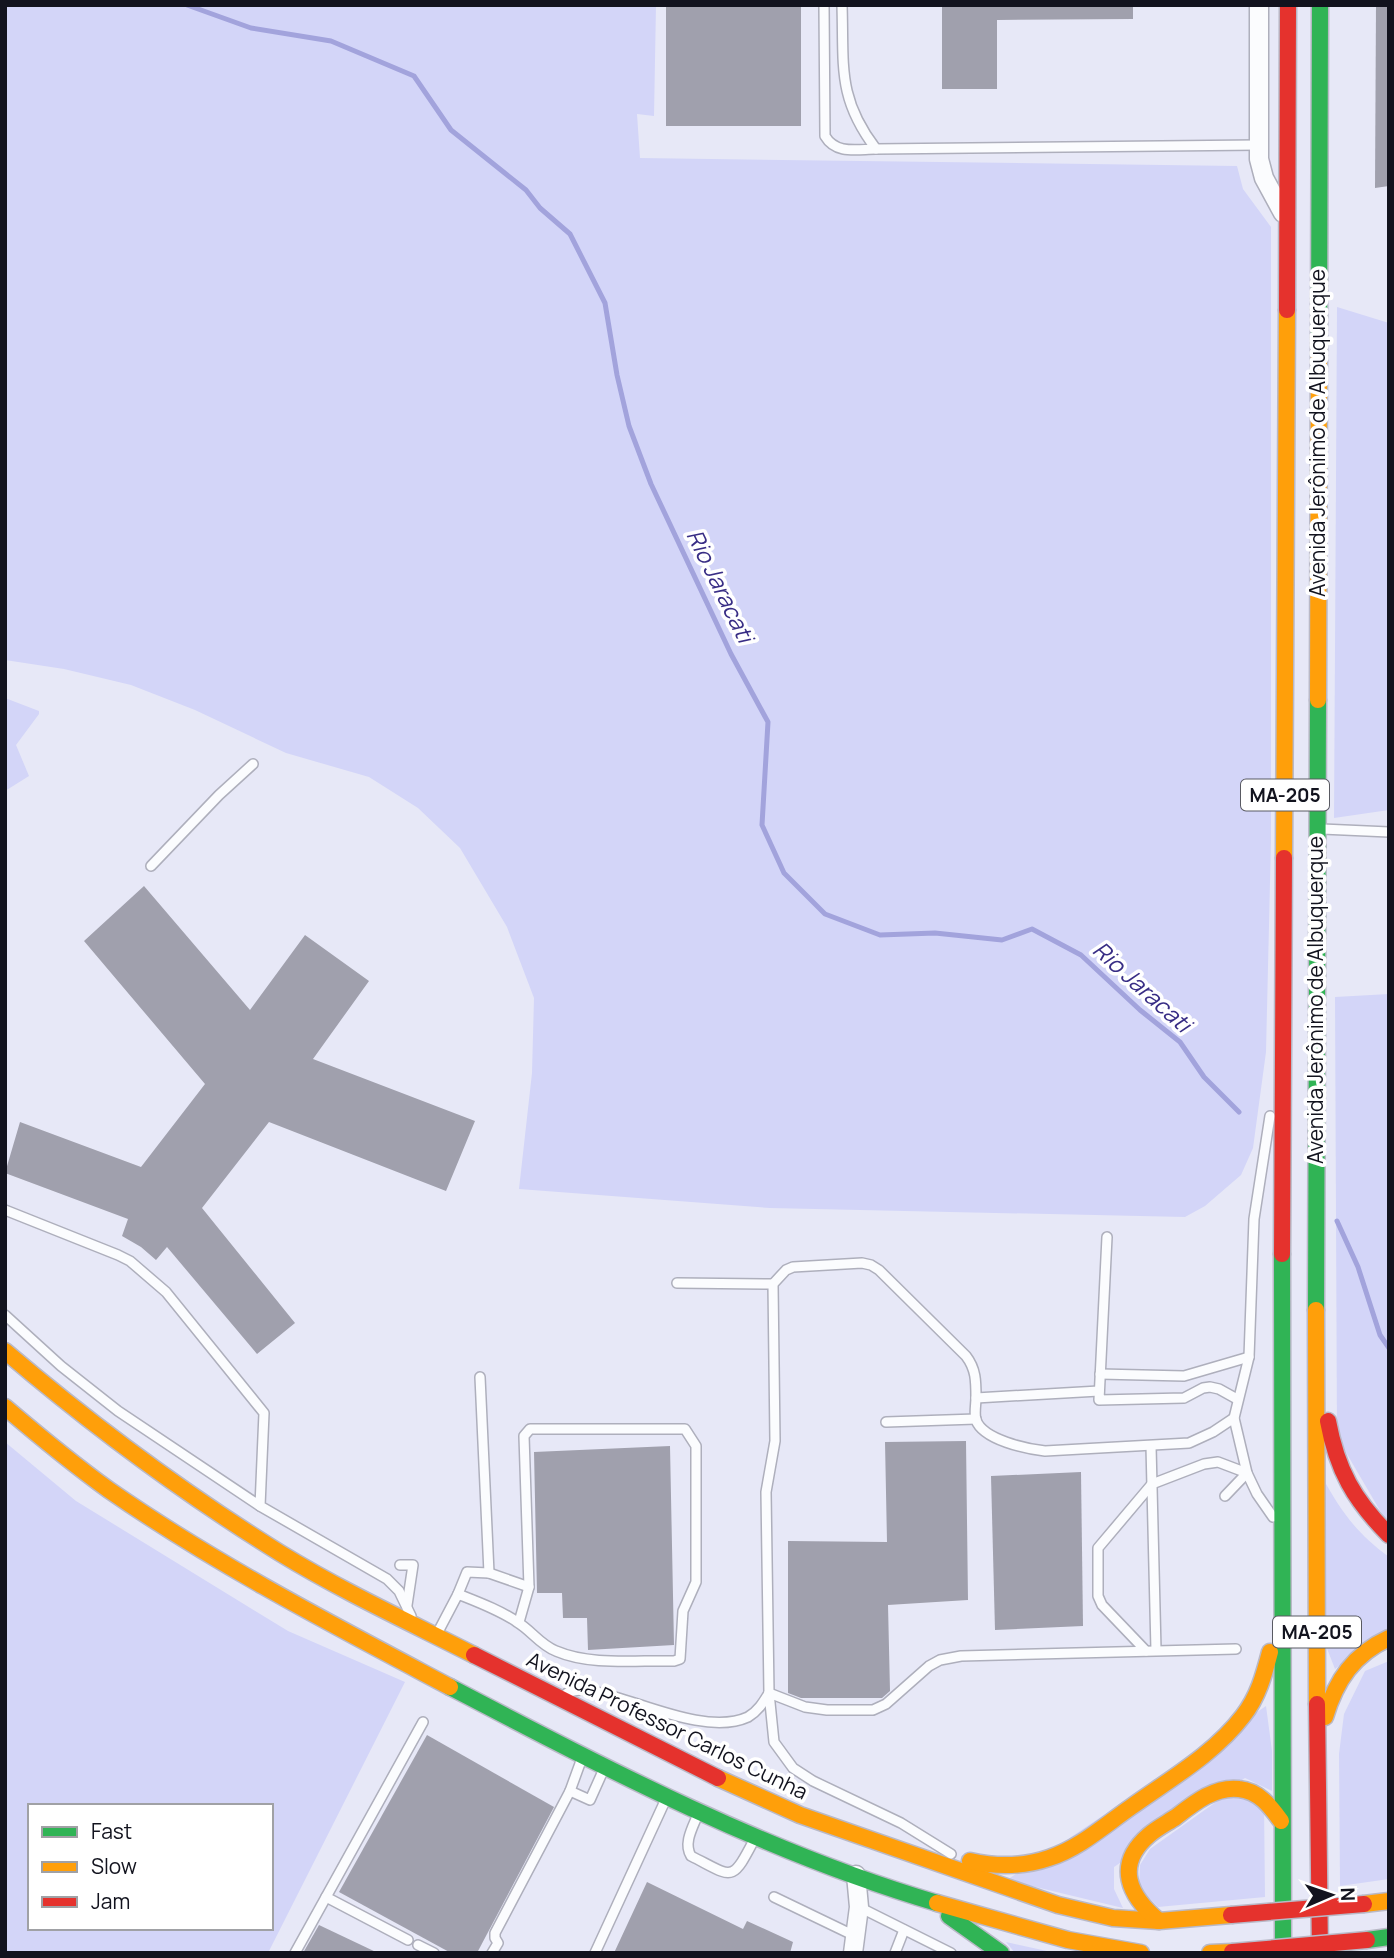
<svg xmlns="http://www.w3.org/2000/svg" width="1394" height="1958" viewBox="0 0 1394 1958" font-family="Manrope,sans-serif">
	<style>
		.green { fill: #d3d5f8; fill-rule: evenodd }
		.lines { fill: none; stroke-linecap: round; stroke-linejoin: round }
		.stream { stroke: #a2a3dc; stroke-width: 5 }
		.building { fill: #a0a0ad }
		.lane-casing { stroke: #aeafbc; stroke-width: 12 }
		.street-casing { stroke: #aeafbc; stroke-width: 21 }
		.fast-casing { stroke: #b9b9c7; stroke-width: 19 }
		.slow-casing { stroke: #b9b9c7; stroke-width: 19 }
		.jam-casing { stroke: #b9b9c7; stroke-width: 19 }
		.lane { stroke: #fbfcfe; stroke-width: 9 }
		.street { stroke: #fbfcfe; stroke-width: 18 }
		.fast { stroke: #30b455; stroke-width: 16 }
		.slow { stroke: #ff9f0a; stroke-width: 16 }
		.jam { stroke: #e5322d; stroke-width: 16 }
		.jam-bridge-casing { stroke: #b9b9c7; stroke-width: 19; stroke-linecap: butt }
		.jam-bridge { stroke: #e5322d; stroke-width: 16 }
		.labels { text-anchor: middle; stroke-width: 7; stroke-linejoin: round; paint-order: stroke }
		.shield { fill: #fff; stroke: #595a62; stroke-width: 2 }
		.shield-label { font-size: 19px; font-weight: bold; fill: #12131e }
		.street-label { font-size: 21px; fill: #12131e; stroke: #fff }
		.water-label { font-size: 23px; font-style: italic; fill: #382d85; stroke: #fff }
	</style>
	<rect width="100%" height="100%" fill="#e7e8f7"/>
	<!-- green -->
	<g class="green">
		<path d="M 5,5 L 656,5 L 654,116 L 637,114 L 640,158 L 1237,166 L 1243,189 L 1271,227 L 1271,840 L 1266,1052 L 1253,1148 L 1241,1175 L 1205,1206 L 1185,1217 L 770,1208 L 519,1189 L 532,1073 L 534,998 L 507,927 L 460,848 L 418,808 L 369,777 L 286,753 L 195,710 L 131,685 L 64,669 L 5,660 Z"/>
		<path d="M 1337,307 L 1389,323 L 1389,810 L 1334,818 Z"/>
		<path d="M 5,698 L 39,711 L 39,714 L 16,745 L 29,776 L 5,791 Z"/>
		<path d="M 1389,994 L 1389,1526 L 1337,1437 L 1335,997 Z"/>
		<path d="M 5,1442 L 76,1501 L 288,1631 L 405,1682 L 268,1953 L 5,1953 ZM 30,1806 L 271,1806 L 271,1928 L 30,1928 Z"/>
		<path d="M 1321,1475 C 1341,1511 1355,1532 1389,1557 L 1389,1627 L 1335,1669 L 1317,1623 Z"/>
		<path d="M 1389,1661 L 1389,1879 L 1340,1886 L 1339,1754 L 1344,1714 L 1365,1671 Z"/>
		<path d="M 1266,1706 L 1272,1751 L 1272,1791 L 1245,1778 L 1114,1867 L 1114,1889 L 1123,1908 L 1007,1880 Z"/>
		<path d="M 1230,1792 L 1264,1804 L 1265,1897 L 1158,1907 L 1139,1888 L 1140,1865 L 1150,1849 Z"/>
		<path d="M 1006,1942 L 1056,1953 L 1015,1953 Z"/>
	</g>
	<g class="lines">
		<!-- stream -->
		<g class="stream">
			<path d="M 187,5 L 251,28 L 331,41 L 414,76 L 451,130 L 526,190 L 540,208 L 570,234 L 605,303 L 617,375 L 629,426 L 651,484 L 731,654 L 768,722 L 762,825 L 784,873 L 825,914 L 880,935 L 935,933 L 1002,940 L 1032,929 L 1081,955 L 1140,1010 L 1180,1042 L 1204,1077 L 1239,1112"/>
			<path d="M 1337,1221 L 1358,1267 L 1380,1335 L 1389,1348"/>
		</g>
	</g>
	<!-- building -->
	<g class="building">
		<rect x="666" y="5" width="135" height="121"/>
		<path d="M 942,5 L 1133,5 L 1133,19 L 997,20 L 997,89 L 942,89 Z"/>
		<path d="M 1376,5 L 1389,5 L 1389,186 L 1375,188 Z"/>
		<path d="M 144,886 L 250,1010 L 305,935 L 369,981 L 313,1059 L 475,1121 L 446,1191 L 269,1122 L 202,1208 L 295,1323 L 257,1354 L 167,1247 L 156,1260 L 141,1247 L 122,1236 L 128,1219 L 5,1173 L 20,1122 L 141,1167 L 205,1084 L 84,941 Z"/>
		<path d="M 966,1441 L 968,1600 L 888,1605 L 890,1691 L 882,1698 L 801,1698 L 788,1693 L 788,1541 L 887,1542 L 885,1442 Z"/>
		<path d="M 670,1446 L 674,1645 L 588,1650 L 587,1618 L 563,1618 L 562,1593 L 537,1593 L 534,1452 Z"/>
		<path d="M 1081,1472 L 1083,1626 L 995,1630 L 991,1476 Z"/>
		<path d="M 427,1735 L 554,1807 L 477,1953 L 451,1953 L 339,1892 Z"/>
		<path d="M 647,1882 L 743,1929 L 747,1921 L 793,1942 L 790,1953 L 614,1953 Z"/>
		<path d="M 319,1925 L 378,1953 L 303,1953 Z"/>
	</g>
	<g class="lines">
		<!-- lane casing -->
		<g class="lane-casing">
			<g id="lane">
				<path d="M 824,5 L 825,136 C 836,155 858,149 876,149 C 837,98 844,66 842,5"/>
				<path d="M 876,149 L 1258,145"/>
				<path d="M 1322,829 L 1389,832"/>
				<path d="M 151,866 L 219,795 L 253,764"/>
				<path d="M 1270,1116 L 1254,1219 L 1249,1357 L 1234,1418 L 1247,1473 L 1257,1494 L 1273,1517"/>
				<path d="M 5,1210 L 118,1255 L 130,1261 L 166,1292 L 264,1413 L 260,1506 L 387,1579 L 399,1591 L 411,1616"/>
				<path d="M 1107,1237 L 1099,1400 L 1184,1398 L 1203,1388 L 1210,1387 L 1219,1389 L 1237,1399"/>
				<path d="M 677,1283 L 773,1284"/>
				<path d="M 5,1315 L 61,1366 L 118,1411 L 260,1506"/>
				<path d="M 1100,1374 L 1184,1376 L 1249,1357"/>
				<path d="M 480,1377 L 489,1573"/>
				<path d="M 976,1398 C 976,1404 974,1414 976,1420 C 983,1440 1027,1449 1045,1451 L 1189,1443 L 1213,1432 L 1234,1418"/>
				<path d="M 886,1422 L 976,1419"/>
				<path d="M 1151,1446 L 1156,1650"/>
				<path d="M 400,1565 L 413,1565 L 407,1605"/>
				<path d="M 458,1594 C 478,1602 500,1610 517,1622 C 531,1630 540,1645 556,1651 C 591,1666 636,1660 674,1661 L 680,1659 L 683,1611 L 696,1582 L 696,1446 L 685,1429 L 530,1429 L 524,1436 L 529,1587 L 519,1622"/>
				<path d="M 438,1632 L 458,1594 L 467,1572 L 489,1573 L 529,1587"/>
				<path d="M 1146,1651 L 1102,1605 L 1098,1596 L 1098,1548 L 1152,1484 L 1204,1464 L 1218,1462 L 1247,1473 L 1225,1496"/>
				<path d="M 567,1693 C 583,1686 599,1693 615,1697 C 651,1707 711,1734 748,1717 C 758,1711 763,1703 769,1693"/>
				<path d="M 769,1693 L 805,1707 L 827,1710 L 873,1710 L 886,1704 L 929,1666 L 940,1660 L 961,1656 L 1236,1649"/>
				<path d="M 570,1791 L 582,1758"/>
				<path d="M 698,1814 C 693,1827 683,1843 691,1856 C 733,1877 731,1884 754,1840"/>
				<path d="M 951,1854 L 901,1823 L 813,1781 L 793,1768 L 774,1742 L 769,1693 L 766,1492 L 775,1441 L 773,1284 L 786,1270 L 793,1267 L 862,1263 L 871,1265 L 879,1270 L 966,1356 C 976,1369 976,1381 976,1398 L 1099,1391"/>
				<path d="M 326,1897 L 408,1940"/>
				<path d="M 774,1897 L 855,1936"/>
				<path d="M 859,1907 L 951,1953"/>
				<path d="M 418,1945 L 434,1953"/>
				<path d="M 295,1953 L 423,1722"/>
				<path d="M 492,1953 L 498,1943 L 495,1938 L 495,1933 L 570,1791 L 590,1800 L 603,1771"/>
				<path d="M 595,1953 L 665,1801"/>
				<path d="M 895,1953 L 904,1930"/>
			</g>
		</g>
		<!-- street casing -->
		<g class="street-casing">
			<g id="street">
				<path d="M 1259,5 L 1259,159 L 1264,178 L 1283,213"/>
				<path d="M 853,1953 L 859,1907 L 856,1875"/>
			</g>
		</g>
		<!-- fast casing -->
		<g class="fast-casing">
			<g id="fast">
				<path d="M 1319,337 L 1320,5"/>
				<path d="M 1282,1254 L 1283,1953"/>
				<path d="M 1316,1310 L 1318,700"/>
				<path d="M 450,1687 C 607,1769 767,1853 937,1903"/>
				<path d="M 949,1916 L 1001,1953"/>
				<path d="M 1367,1940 L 1389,1937"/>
			</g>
		</g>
		<!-- slow casing -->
		<g class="slow-casing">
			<g id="slow">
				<path d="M 1318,700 L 1319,337"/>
				<path d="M 1284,858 L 1287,310"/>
				<path d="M 1316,1310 L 1317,1704"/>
				<path d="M 5,1351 C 93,1426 182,1492 280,1553 C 342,1591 409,1622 474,1655"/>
				<path d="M 5,1407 C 39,1436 73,1464 109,1490 C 217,1565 335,1626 450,1687"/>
				<path d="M 1325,1717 C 1336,1680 1354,1654 1389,1638"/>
				<path d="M 718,1778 L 800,1815 L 1058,1905 L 1113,1918 L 1159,1921 L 1231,1915"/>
				<path d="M 970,1861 C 997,1867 1023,1867 1049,1858 C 1080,1848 1105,1825 1131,1807 C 1170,1779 1214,1754 1243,1716 C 1258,1697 1264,1675 1270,1652"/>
				<path d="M 937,1903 L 1068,1940 L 1141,1953"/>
				<path d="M 1364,1904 L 1389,1901"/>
				<path d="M 1159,1921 C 1129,1896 1114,1865 1149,1835 C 1157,1828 1167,1823 1176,1817 C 1194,1803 1215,1786 1239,1789 C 1259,1791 1270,1806 1281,1821"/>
				<path d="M 1210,1953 L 1232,1952"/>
			</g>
		</g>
		<!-- jam casing -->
		<g class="jam-casing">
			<g id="jam">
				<path d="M 1287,310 L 1288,5"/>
				<path d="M 1282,1254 L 1284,858"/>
				<path d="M 1328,1421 C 1337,1470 1354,1500 1389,1535"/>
				<path d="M 474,1655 L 718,1778"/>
				<path d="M 1317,1704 L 1320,1953"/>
			</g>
		</g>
		<!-- lane -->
		<use href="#lane" class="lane"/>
		<!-- street -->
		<use href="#street" class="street"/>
		<!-- fast -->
		<use href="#fast" class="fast"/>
		<!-- slow -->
		<use href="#slow" class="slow"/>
		<!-- jam -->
		<use href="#jam" class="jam"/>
		<!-- jam-bridge casing -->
		<g class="jam-bridge-casing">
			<g id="jam-bridge">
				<path d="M 1231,1915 L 1364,1904"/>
				<path d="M 1232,1952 L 1367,1940"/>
			</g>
		</g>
		<!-- jam-bridge -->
		<use href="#jam-bridge" class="jam-bridge"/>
	</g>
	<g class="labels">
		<!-- shield labels -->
		<g class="shield">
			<rect x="1241" y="779.5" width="88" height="31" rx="5"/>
			<rect x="1273" y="1616.5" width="88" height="31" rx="5"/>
		</g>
		<g class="shield-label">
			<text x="1285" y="802">MA-205</text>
			<text x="1317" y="1639">MA-205</text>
		</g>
		<!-- street labels -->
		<g class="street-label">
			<text transform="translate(1318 433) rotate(-90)" y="7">Avenida Jerônimo de Albuquerque</text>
			<text transform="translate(1316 1000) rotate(-90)" y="7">Avenida Jerônimo de Albuquerque</text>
			<text transform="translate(667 1726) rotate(26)" y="7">Avenida Professor Carlos Cunha</text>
		</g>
		<!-- water labels -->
		<g class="water-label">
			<text transform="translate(720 586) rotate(64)" y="8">Rio Jaracati</text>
			<text transform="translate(1142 987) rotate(42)" y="8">Rio Jaracati</text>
		</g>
	</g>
	<!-- border -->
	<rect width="1394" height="1958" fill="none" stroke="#12131e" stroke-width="14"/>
	<!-- legend -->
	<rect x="28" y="1804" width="245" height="126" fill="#ffffff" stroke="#a0a1a5" stroke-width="2"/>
	<rect x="42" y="1827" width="35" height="10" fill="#30b455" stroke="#a0a1a5" stroke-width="2"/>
	<text x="91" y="1839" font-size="21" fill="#12131e">Fast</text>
	<rect x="42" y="1862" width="35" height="10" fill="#ff9f0a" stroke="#a0a1a5" stroke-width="2"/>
	<text x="91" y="1874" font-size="21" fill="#12131e">Slow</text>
	<rect x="42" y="1897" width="35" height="10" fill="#e5322d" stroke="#a0a1a5" stroke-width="2"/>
	<text x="91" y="1909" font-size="21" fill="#12131e">Jam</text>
	<!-- north arrow -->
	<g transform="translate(1331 1895) rotate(88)" stroke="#ffffff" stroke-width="5" paint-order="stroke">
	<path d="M0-5L12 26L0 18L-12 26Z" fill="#12131e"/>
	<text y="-10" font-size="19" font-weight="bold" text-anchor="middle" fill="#12131e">N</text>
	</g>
</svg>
